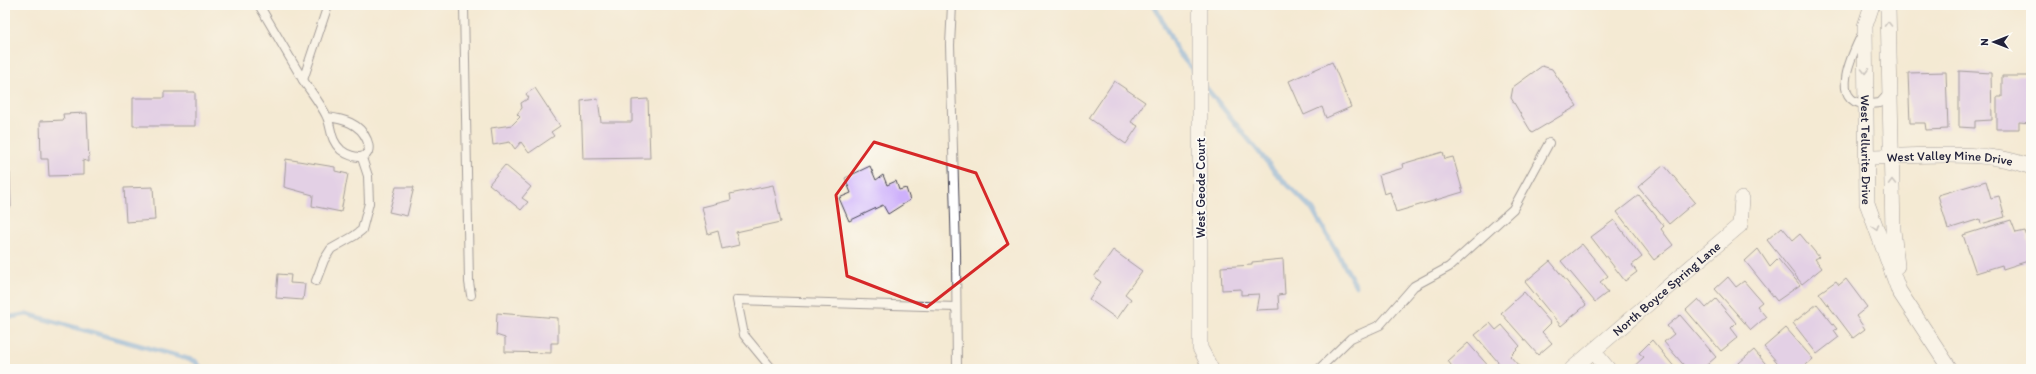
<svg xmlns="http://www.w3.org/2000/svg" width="2036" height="374" viewBox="0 0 2036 374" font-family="Itim,sans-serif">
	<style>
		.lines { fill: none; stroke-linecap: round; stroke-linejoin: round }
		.stream { stroke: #6fa5dd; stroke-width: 5 }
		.building { fill: #ceb1fb }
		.lane-casing { stroke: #424052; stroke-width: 10 }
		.street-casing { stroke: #424052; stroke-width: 16 }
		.lane { stroke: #fff; stroke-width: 8 }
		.street { stroke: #fff; stroke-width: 15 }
		.oneway { stroke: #9c9ca7 }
		.marked { fill: none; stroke: #d62828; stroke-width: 3; stroke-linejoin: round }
		.labels { text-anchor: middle; stroke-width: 3.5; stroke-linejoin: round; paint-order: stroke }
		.street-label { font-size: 13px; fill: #22223b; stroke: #fdfcf7 }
	</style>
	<rect width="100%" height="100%" fill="#fdfcf7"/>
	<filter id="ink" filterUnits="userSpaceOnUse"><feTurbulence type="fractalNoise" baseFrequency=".025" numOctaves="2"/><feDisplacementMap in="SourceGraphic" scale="8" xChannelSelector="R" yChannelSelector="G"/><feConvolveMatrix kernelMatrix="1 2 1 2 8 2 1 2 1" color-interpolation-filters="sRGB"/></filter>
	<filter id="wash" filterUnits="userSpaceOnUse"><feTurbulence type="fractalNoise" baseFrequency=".012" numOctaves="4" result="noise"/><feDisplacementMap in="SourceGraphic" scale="16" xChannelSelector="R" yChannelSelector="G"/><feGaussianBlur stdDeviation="0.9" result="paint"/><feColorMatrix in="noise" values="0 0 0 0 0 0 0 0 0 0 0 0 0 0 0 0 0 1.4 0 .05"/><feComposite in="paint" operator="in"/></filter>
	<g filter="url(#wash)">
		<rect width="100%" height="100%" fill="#f4ead3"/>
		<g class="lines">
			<!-- stream -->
			<g class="stream">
				<path d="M 1154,5 L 1178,52 L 1197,75"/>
				<path d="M 1204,85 L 1276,173 L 1313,210 L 1356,286"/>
				<path d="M 5,318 L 27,314 L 195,361 L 202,369"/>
			</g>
		</g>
		<g id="blocks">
			<!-- building -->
			<g class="building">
				<path d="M 1332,62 L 1351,107 L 1326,118 L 1322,107 L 1304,115 L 1289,81 Z"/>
				<path d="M 1542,66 L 1552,69 L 1577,106 L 1532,133 L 1511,98 L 1513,87 Z"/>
				<path d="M 1959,71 L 1991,73 L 1992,120 L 1975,121 L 1975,128 L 1959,127 Z"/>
				<path d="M 1946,72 L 1948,129 L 1926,130 L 1925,123 L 1910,123 L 1908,73 Z"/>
				<path d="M 2002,76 L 2031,76 L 2031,123 L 2019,122 L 2019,129 L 1997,129 L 1997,97 L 2002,97 Z"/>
				<path d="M 1114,81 L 1145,102 L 1131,122 L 1138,126 L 1126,144 L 1089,118 Z"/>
				<path d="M 535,88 L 560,126 L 551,132 L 554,136 L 529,153 L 521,142 L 515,149 L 510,142 L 493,145 L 491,128 L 512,125 L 520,117 L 517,114 L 522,108 L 521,103 L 529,98 L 526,94 Z"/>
				<path d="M 164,92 L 195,92 L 195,126 L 133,126 L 133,98 L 164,98 Z"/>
				<path d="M 598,99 L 601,122 L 632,122 L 632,100 L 648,99 L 650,158 L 583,159 L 581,101 Z"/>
				<path d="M 87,113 L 89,162 L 83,160 L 83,175 L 49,176 L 48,159 L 41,159 L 40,121 L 64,120 L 63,114 Z"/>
				<path d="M 1443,152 L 1445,159 L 1453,157 L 1463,192 L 1396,212 L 1390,192 L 1384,194 L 1379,175 L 1403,168 L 1402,164 Z"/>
				<path d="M 286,159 L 335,167 L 335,171 L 348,174 L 341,212 L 312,206 L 313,195 L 284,187 Z"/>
				<path d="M 505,165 L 531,187 L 522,198 L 528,202 L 521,210 L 489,184 Z"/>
				<path d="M 1664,165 L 1695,202 L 1669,224 L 1638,187 Z"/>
				<path d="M 870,166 L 876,180 L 883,175 L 887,185 L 896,181 L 899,190 L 906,188 L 910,200 L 888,214 L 883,205 L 849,221 L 839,198 L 851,193 L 845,178 Z"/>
				<path d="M 5,173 L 10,173 L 11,207 L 5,208 Z"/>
				<path d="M 1986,181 L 1991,198 L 1999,196 L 2005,217 L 1981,224 L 1980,219 L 1948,229 L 1938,195 Z"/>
				<path d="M 773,185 L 781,222 L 736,232 L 739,245 L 722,249 L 718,231 L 708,234 L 702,207 L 731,200 L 730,194 Z"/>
				<path d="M 153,187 L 155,220 L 126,222 L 124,188 Z"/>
				<path d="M 396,187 L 414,187 L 407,216 L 389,212 Z"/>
				<path d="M 1639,195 L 1664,226 L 1661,229 L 1673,245 L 1654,260 L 1617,212 Z"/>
				<path d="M 1614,220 L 1642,257 L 1632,265 L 1637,272 L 1625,281 L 1591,237 Z"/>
				<path d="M 2011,220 L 2016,233 L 2025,231 L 2031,250 L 2031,260 L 2003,269 L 2002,265 L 1976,273 L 1963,235 Z"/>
				<path d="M 1782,227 L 1793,240 L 1800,234 L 1819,257 L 1815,259 L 1822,268 L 1802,284 L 1767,240 Z"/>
				<path d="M 1582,244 L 1608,276 L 1600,282 L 1608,292 L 1595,302 L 1561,261 Z"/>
				<path d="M 1758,249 L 1770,267 L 1778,259 L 1800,285 L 1777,301 L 1745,261 Z"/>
				<path d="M 1113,250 L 1142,271 L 1125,294 L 1131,299 L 1117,319 L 1089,299 L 1101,282 L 1094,277 Z"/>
				<path d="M 1283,259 L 1285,294 L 1278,295 L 1279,309 L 1256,310 L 1259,294 L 1241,295 L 1241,289 L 1222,290 L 1221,267 L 1252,265 L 1252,262 Z"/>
				<path d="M 1550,261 L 1586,305 L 1561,326 L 1525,282 Z"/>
				<path d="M 278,274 L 291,275 L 290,283 L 305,284 L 303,300 L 276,298 Z"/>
				<path d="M 1728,277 L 1736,287 L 1744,281 L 1762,302 L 1757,306 L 1766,317 L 1751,330 L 1715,289 Z"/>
				<path d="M 1846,279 L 1867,307 L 1856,316 L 1865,329 L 1853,338 L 1819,293 L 1836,281 L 1839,285 Z"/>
				<path d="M 1524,292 L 1551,323 L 1542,332 L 1552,343 L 1538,355 L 1501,313 Z"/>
				<path d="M 1698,299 L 1706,308 L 1716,299 L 1736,323 L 1731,328 L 1738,337 L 1721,351 L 1686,310 Z"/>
				<path d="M 1817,304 L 1837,329 L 1834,330 L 1839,337 L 1817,354 L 1793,323 Z"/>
				<path d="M 497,313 L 558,318 L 558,343 L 551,343 L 551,353 L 505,352 L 505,338 L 496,335 Z"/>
				<path d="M 1680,315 L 1716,357 L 1702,369 L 1687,369 L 1664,342 L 1674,334 L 1667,326 Z"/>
				<path d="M 1490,323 L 1496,330 L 1502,325 L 1520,346 L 1510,356 L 1519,366 L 1516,369 L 1504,369 L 1475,335 Z"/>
				<path d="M 1786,328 L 1813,359 L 1801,369 L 1783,369 L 1764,347 Z"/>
				<path d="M 1652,340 L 1676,369 L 1631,369 L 1644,357 L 1639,353 Z"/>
				<path d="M 1468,343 L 1491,369 L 1454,369 L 1448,361 Z"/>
				<path d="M 1754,350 L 1770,369 L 1732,369 Z"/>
			</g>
		</g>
	</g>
	<g filter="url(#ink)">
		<use href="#blocks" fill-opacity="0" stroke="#424052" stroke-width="1"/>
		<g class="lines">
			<!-- lane casing -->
			<g class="lane-casing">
				<g id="lane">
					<path d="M 259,5 L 303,80 L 328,5"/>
					<path d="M 464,5 L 469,282 L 471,295"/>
					<path d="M 952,5 L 950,45 L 956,253 L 957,369"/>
					<path d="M 1862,34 C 1854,51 1828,101 1865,104 C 1870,105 1875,103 1880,103 L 1890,92"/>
					<path d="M 303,80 C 311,92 321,104 327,117 C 332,129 330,140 341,150 C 353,160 375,161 367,140 C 360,123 343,119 327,117"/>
					<path d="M 316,281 L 324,260 L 331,249 L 354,236 L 362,230 L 369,203 L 368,176 L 362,158"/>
					<path d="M 772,369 L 744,335 L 737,300 L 956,307"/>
					<path d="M 1319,369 L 1351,338 L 1380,325 L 1414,286 L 1449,267 L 1513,209 L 1549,143"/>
				</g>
			</g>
			<!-- street casing -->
			<g class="street-casing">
				<g id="street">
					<path d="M 1200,5 L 1200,348 L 1211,369"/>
					<path id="s1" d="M 1872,5 L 1865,26 L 1867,203 L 1899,291 L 1950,369"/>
					<path d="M 1886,5 L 1888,8 L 1893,230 L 1897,266"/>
					<path id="s2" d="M 1867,157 C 1914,157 1988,148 2031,167"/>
					<path d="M 1594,352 L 1608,369"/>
					<path id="s3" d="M 1572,369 L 1740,225 L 1742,199"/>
				</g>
			</g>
			<!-- lane -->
			<use href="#lane" class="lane"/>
			<!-- street -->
			<use href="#street" class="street"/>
		</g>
		<!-- one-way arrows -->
		<defs><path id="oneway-chevron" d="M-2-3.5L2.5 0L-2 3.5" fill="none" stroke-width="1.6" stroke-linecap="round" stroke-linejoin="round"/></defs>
		<g class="oneway">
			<use href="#oneway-chevron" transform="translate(1888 24) rotate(-91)"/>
			<use href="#oneway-chevron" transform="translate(1865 71) rotate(89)"/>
			<use href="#oneway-chevron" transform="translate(1892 182) rotate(-91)"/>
			<use href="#oneway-chevron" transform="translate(1876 227) rotate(70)"/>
		</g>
	</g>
	<!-- marked area -->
	<path d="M0 0H2036V374H0ZM 874,142 L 976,173 L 1008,244 L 927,307 L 847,276 L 836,195 Z" fill="#f4ead3" fill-opacity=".55" fill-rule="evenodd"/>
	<path class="marked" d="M 874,142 L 976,173 L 1008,244 L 927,307 L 847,276 L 836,195 Z"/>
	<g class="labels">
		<!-- street labels -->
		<g class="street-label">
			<text dy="5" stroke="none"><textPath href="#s1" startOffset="146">West Tellurite Drive</textPath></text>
			<text dy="5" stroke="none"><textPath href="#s2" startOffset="83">West Valley Mine Drive</textPath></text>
			<text transform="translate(1200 188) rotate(-90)" y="5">West Geode Court</text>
			<text dy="5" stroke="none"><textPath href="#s3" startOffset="124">North Boyce Spring Lane</textPath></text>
		</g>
	</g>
	<!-- margin -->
	<rect width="2036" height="374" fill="none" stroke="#fdfcf7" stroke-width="20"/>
	<!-- north arrow -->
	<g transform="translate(1994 42) rotate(270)" stroke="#fdfcf7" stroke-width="3" paint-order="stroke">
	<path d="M0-3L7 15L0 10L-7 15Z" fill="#22223b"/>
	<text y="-6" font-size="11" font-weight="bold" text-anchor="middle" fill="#22223b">N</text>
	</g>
</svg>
